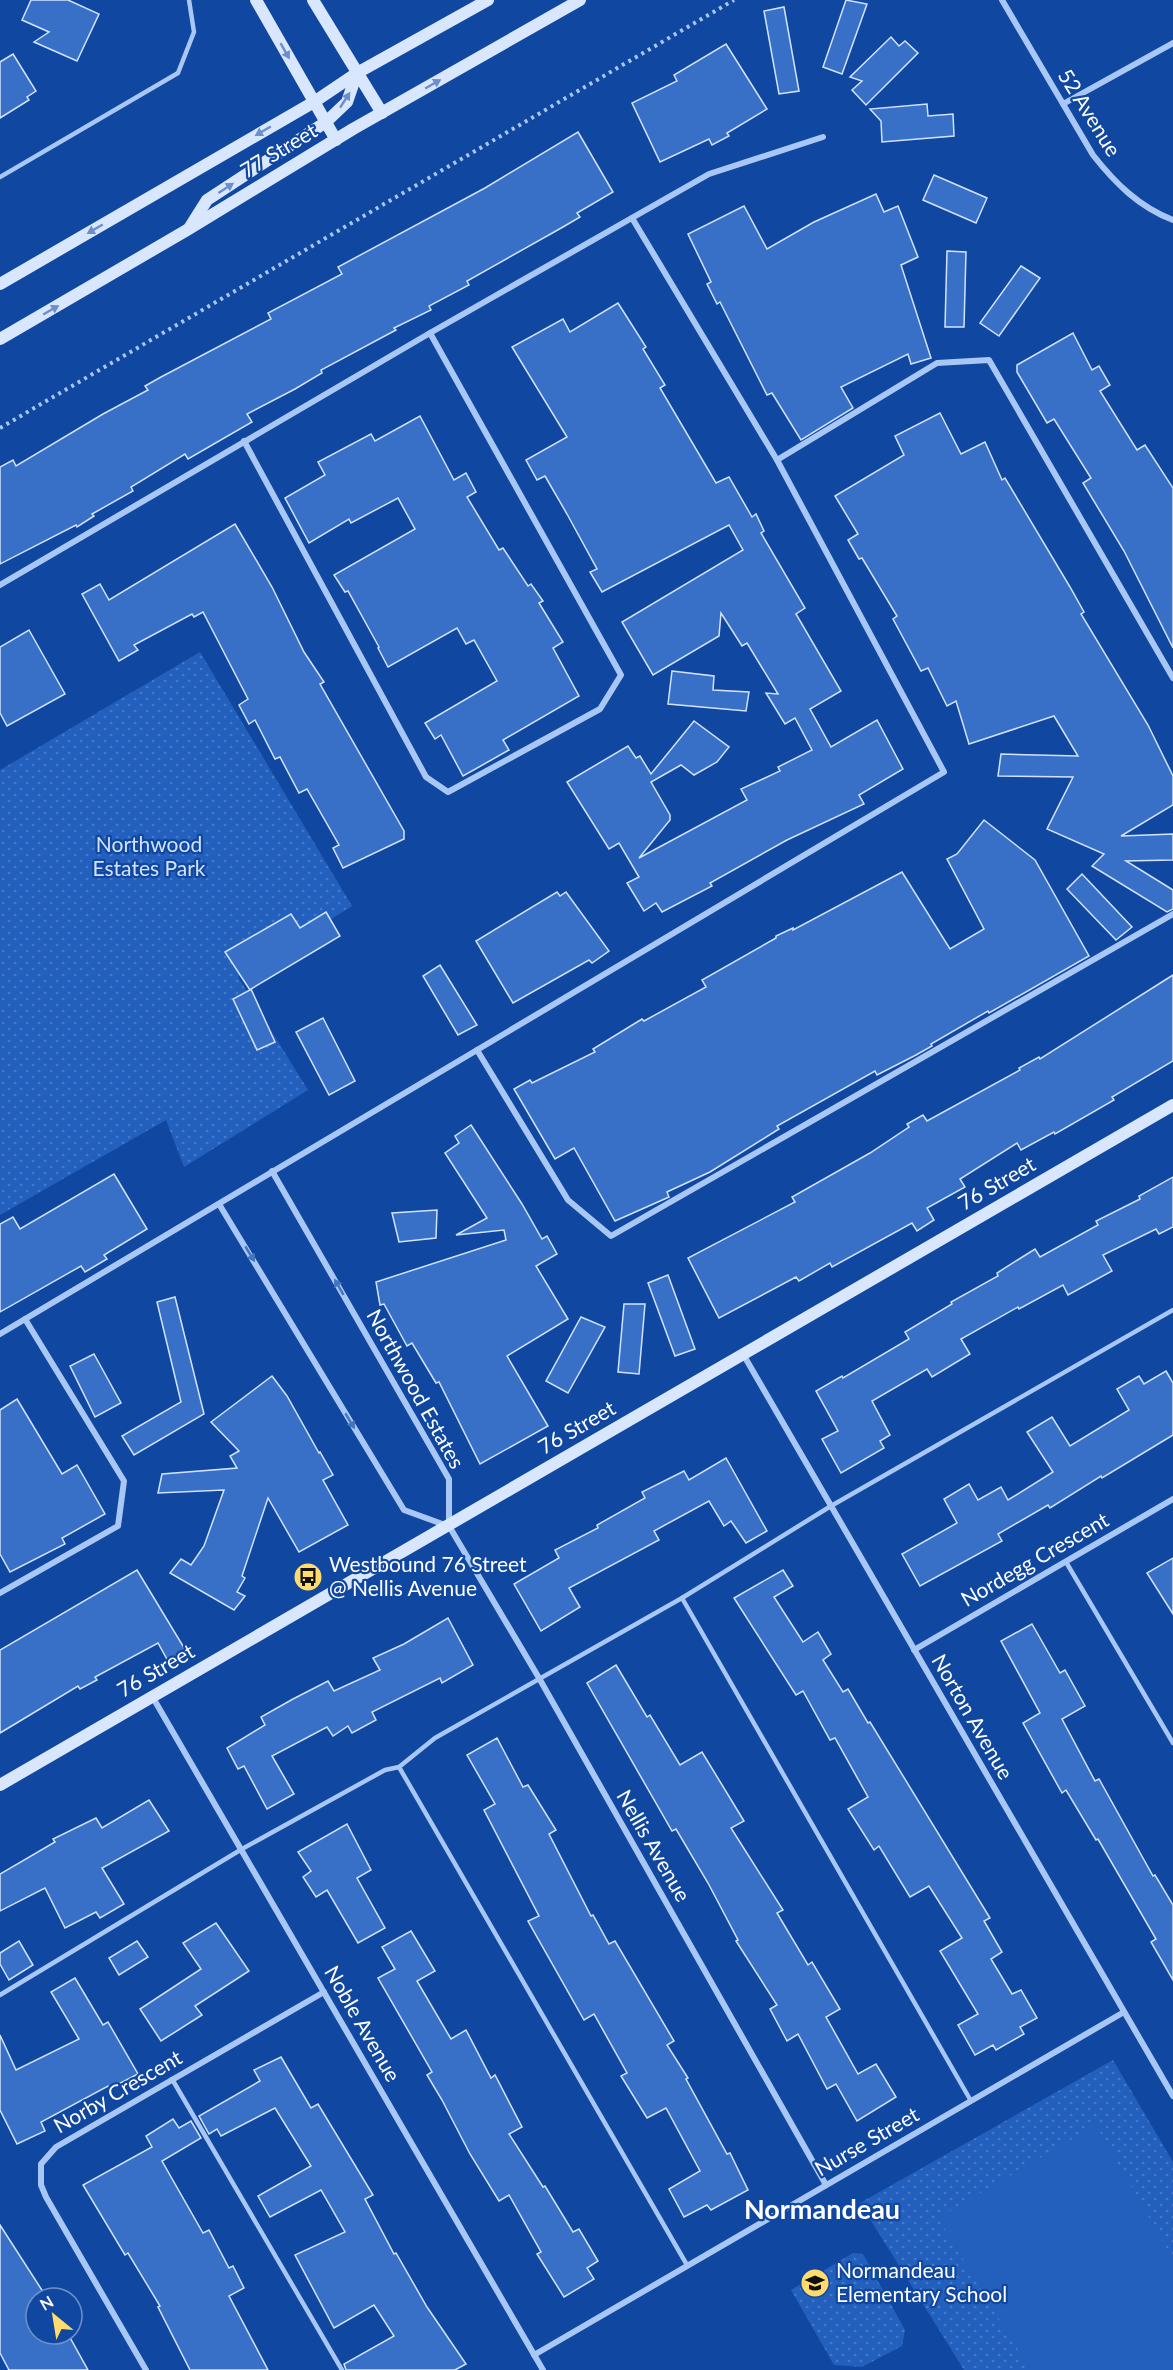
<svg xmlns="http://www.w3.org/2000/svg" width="1173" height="2370" viewBox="0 0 1173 2370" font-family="Lato,sans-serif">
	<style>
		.grass { fill: url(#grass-dots) }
		.pitch { fill: #2360be }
		.building { fill: #3970c7; stroke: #d1e3fe; stroke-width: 1.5 }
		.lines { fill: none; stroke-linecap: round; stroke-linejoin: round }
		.path { stroke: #a8c7f5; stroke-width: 4; stroke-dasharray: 3 4.5; stroke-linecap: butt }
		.lane { stroke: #a8c7f5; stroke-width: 4.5 }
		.street { stroke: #a8c7f5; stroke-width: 6 }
		.secondary { stroke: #d8e6fe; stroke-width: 12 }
		.oneway { fill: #6a8fca }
		.oneway2 { fill: #4574be }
		.labels { text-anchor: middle; stroke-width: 4.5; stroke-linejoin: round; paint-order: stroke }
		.street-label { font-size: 21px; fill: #fff; stroke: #1047a0 }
		.park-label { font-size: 21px; fill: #d1e3fe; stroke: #1047a0 }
		.poi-label { font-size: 21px; fill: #fff; stroke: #1047a0; text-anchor: start }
		.district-label { font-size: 27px; font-weight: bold; fill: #fff; stroke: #1047a0 }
	</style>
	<defs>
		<pattern id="grass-dots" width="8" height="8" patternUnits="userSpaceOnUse" patternTransform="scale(1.5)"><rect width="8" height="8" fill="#2360be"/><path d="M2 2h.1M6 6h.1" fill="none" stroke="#4478c8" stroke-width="1.8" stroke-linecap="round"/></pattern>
	</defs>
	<rect width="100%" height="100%" fill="#1047a0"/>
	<!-- grass -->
	<g class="grass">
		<path d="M 200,652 L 352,906 L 238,977 L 308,1090 L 184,1167 L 166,1120 L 0,1215 L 0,770 Z"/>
		<path d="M 1113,2060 L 1173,2162 L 1173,2370 L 964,2370 L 860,2203 Z"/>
		<path d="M 853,2253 L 863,2254 L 905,2330 L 902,2346 L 862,2367 L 834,2365 L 791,2290 Z"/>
	</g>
	<!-- pitch -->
	<path class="pitch" d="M 1096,2125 L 1173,2259 L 1173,2370 L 1030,2370 L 938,2218 Z"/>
	<!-- building -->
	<g class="building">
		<path d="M 31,0 L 68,0 L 99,14 L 77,61 L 34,42 L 49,32 L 22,20 Z"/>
		<path d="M 846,0 L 867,4 L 842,74 L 823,67 Z"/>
		<path d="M 784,7 L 799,91 L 779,94 L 764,11 Z"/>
		<path d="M 891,37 L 899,46 L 905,41 L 918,53 L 866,105 L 852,90 L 862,81 L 850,77 Z"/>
		<path d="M 726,44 L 767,109 L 727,133 L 729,136 L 712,145 L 709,139 L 660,162 L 632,103 L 677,81 L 674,75 Z"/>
		<path d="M 13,54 L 36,91 L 27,97 L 29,100 L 0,118 L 0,62 Z"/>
		<path d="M 927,104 L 928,116 L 953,114 L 954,136 L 882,142 L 881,121 L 870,109 Z"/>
		<path d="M 578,132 L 613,192 L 577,213 L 580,217 L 563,227 L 467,281 L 469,285 L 429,306 L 431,310 L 394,328 L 396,330 L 321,370 L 322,373 L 295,389 L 247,414 L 252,422 L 188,459 L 185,454 L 131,487 L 133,491 L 92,514 L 94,516 L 77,527 L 76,525 L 0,564 L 0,467 L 13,460 L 16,466 L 103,414 L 148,390 L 145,386 L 161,377 L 271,319 L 268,313 L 342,274 L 338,267 L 485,188 Z"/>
		<path d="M 934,175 L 987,198 L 976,223 L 923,200 Z"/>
		<path d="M 876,194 L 884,212 L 898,206 L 918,257 L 901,265 L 931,358 L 911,364 L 908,354 L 841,387 L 853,408 L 801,440 L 772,393 L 767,395 L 720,302 L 717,304 L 707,284 L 711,282 L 688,234 L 744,206 L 767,249 L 814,222 Z"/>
		<path d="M 947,251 L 966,252 L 964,327 L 945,327 Z"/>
		<path d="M 1021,266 L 1040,278 L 999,336 L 980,323 Z"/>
		<path d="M 618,303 L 646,347 L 643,349 L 665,385 L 660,388 L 716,483 L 729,477 L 752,517 L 756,514 L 764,531 L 761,533 L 805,608 L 796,614 L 841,691 L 810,709 L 831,747 L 877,720 L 903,769 L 859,795 L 864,804 L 787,840 L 710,883 L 712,886 L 662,912 L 656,903 L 644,911 L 627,883 L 639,877 L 619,843 L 609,849 L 567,782 L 628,746 L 636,758 L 640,756 L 651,774 L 694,721 L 729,747 L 717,762 L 694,775 L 681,765 L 651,782 L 670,815 L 670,820 L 639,858 L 747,800 L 741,789 L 780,771 L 778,767 L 812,750 L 795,718 L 785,724 L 766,693 L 778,694 L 747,643 L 742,646 L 721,613 L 719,636 L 653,675 L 622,622 L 743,550 L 729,525 L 602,592 L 590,572 L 597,569 L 567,514 L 545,476 L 537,480 L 526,460 L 567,437 L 512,347 L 563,319 L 570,332 Z"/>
		<path d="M 1073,333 L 1092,370 L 1099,366 L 1110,385 L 1100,391 L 1137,450 L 1145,445 L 1173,488 L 1173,648 L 1124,551 L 1083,483 L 1091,478 L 1054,419 L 1047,423 L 1017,372 L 1017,365 Z"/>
		<path d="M 940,413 L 961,454 L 985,442 L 1002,480 L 1005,478 L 1070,587 L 1084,612 L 1081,614 L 1148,725 L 1173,776 L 1173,805 L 1121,836 L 1173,834 L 1173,860 L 1126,861 L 1173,890 L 1173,909 L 1167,912 L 1092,866 L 1104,854 L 1047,829 L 1073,777 L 998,776 L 1001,754 L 1078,756 L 1054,716 L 969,744 L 956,701 L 947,706 L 928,668 L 921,671 L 893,619 L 897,616 L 862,558 L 859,559 L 848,540 L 858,534 L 835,496 L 904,455 L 895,436 Z"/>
		<path d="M 420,416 L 454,480 L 466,473 L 476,492 L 467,497 L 499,550 L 503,548 L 528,586 L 531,584 L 543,601 L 539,603 L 563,642 L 553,648 L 579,696 L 503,740 L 509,750 L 463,776 L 441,735 L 435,739 L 425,723 L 497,681 L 474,640 L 466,644 L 457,628 L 388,667 L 378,648 L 379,647 L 348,591 L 345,592 L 334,575 L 415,529 L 398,498 L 351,523 L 349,519 L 309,543 L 285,498 L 325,475 L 318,462 L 371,434 L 375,441 Z"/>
		<path d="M 235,524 L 272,587 L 304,652 L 324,682 L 320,684 L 404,831 L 404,839 L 343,868 L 333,848 L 339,845 L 307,789 L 299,793 L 280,757 L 275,759 L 255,720 L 249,724 L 239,705 L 248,699 L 203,612 L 194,617 L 192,614 L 134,645 L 138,650 L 119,661 L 82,594 L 100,584 L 109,600 Z"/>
		<path d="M 29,630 L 65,694 L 7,726 L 0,713 L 0,647 Z"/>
		<path d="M 672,671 L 714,676 L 713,690 L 749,692 L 746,711 L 668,704 Z"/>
		<path d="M 984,820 L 1035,860 L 1089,956 L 989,1013 L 988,1011 L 931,1044 L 932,1046 L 916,1055 L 877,1075 L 875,1071 L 777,1126 L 779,1129 L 710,1172 L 667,1192 L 669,1197 L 615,1221 L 574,1148 L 555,1159 L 514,1089 L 530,1080 L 532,1083 L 595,1052 L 593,1049 L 642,1019 L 644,1021 L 706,987 L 702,980 L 776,938 L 776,936 L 793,928 L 793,930 L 902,872 L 950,949 L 984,929 L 947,859 L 957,854 Z"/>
		<path d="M 1082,874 L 1132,927 L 1116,940 L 1067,889 Z"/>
		<path d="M 557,892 L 560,896 L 566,892 L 609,951 L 592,963 L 589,960 L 513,1003 L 476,941 Z"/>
		<path d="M 326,912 L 340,936 L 251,989 L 275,1042 L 257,1050 L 233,999 L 250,990 L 225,952 L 291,914 L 300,928 Z"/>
		<path d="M 440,965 L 477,1025 L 458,1035 L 423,976 Z"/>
		<path d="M 1173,975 L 1173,1061 L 1112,1097 L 1114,1100 L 1055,1134 L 1054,1132 L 1021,1150 L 1017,1143 L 960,1179 L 965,1187 L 927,1208 L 934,1220 L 917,1231 L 912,1223 L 832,1267 L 830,1263 L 799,1281 L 796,1277 L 719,1318 L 688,1258 L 795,1202 L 792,1197 L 870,1153 L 909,1127 L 907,1124 L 923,1115 L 927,1121 L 1020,1070 L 1019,1068 L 1039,1057 L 1040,1059 Z"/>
		<path d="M 323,1018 L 355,1081 L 329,1095 L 296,1032 Z"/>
		<path d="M 471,1125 L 522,1204 L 542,1239 L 547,1236 L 557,1254 L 536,1266 L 568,1319 L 507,1356 L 548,1426 L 480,1464 L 439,1382 L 436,1383 L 412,1343 L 407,1346 L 384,1304 L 380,1305 L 376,1282 L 506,1240 L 504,1230 L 456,1235 L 487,1218 L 445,1153 L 459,1143 L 455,1136 Z"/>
		<path d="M 114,1174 L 147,1229 L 104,1255 L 107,1259 L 85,1272 L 81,1266 L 0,1312 L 0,1224 L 13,1217 L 20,1229 Z"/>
		<path d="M 1173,1177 L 1173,1227 L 1159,1234 L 1156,1229 L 1103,1255 L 1112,1271 L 1068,1295 L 1063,1285 L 1019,1309 L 1018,1307 L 961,1339 L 970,1354 L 932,1377 L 927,1369 L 872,1401 L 890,1435 L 880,1441 L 884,1448 L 841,1473 L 822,1439 L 838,1431 L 816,1391 L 842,1376 L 843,1378 L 909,1339 L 905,1332 L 952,1304 L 951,1302 L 998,1276 L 997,1273 L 1035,1249 L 1040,1257 L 1098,1225 L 1096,1221 L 1140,1199 L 1139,1196 Z"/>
		<path d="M 437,1210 L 436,1238 L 399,1242 L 392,1213 Z"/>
		<path d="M 668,1275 L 695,1349 L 675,1356 L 648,1283 Z"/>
		<path d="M 175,1297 L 204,1414 L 134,1455 L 122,1436 L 181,1402 L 157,1302 Z"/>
		<path d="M 624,1304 L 645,1304 L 639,1374 L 618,1372 Z"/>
		<path d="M 581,1317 L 605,1327 L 568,1393 L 546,1381 Z"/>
		<path d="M 94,1354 L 121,1403 L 95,1417 L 70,1366 Z"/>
		<path d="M 1166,1371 L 1173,1383 L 1173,1435 L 1102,1478 L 1101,1476 L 1050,1508 L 1048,1505 L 998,1534 L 1002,1541 L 920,1586 L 902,1554 L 957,1523 L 944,1499 L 969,1484 L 978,1500 L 1001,1487 L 1008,1500 L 1053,1472 L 1027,1432 L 1052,1417 L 1070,1446 L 1129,1410 L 1117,1389 L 1139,1376 L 1144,1384 Z"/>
		<path d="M 272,1376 L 287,1396 L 319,1453 L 320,1452 L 333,1475 L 323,1480 L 348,1525 L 299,1552 L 268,1498 L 242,1576 L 245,1578 L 237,1592 L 245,1596 L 234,1610 L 170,1573 L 181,1559 L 191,1565 L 204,1546 L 224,1490 L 158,1493 L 162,1474 L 237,1468 L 230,1456 L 239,1451 L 211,1422 Z"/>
		<path d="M 17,1399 L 62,1474 L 77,1465 L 105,1514 L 62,1538 L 65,1544 L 10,1572 L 0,1554 L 0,1410 Z"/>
		<path d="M 726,1458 L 767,1531 L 746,1543 L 731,1521 L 724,1526 L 709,1501 L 654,1531 L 659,1540 L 569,1588 L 580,1607 L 541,1631 L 514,1584 L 559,1558 L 555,1550 L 598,1528 L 597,1525 L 645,1498 L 642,1492 L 684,1471 L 689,1480 Z"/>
		<path d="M 1173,1558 L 1173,1614 L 1147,1573 Z"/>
		<path d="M 137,1570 L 186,1651 L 168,1661 L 158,1643 L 95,1677 L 97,1680 L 80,1689 L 78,1686 L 0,1733 L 0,1650 Z"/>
		<path d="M 783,1570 L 793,1586 L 774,1597 L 803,1642 L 818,1632 L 831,1654 L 823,1660 L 843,1692 L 848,1689 L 868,1723 L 870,1722 L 990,1918 L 984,1921 L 1002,1952 L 991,1959 L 1012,1994 L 1021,1990 L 1037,2018 L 1020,2027 L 1024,2034 L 996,2050 L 993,2045 L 975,2055 L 958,2025 L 978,2014 L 940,1951 L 962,1938 L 929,1886 L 910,1897 L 879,1846 L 874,1850 L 848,1809 L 868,1797 L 835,1738 L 830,1740 L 803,1691 L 796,1695 L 734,1598 Z"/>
		<path d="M 448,1618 L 473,1665 L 442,1683 L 440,1678 L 372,1712 L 376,1720 L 352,1733 L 348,1726 L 333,1736 L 327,1727 L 272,1756 L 294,1794 L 267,1809 L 244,1766 L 238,1769 L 227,1748 L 265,1725 L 261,1717 L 293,1699 L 328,1681 L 334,1691 L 380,1670 L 373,1658 L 404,1644 Z"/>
		<path d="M 1032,1624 L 1060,1673 L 1065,1670 L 1085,1706 L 1062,1719 L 1095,1781 L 1099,1779 L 1153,1876 L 1155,1875 L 1173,1905 L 1173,1980 L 1151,1942 L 1156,1939 L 1098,1839 L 1096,1840 L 1066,1790 L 1062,1793 L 1023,1723 L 1040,1713 L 1001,1641 Z"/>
		<path d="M 616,1665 L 647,1717 L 650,1715 L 680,1765 L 702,1752 L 744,1821 L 731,1828 L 783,1910 L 777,1913 L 808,1965 L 812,1962 L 840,2009 L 826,2017 L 858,2074 L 876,2064 L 896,2097 L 857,2121 L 836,2084 L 827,2089 L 798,2034 L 787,2041 L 770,2009 L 777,2005 L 736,1941 L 738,1940 L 708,1883 L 676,1829 L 672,1831 L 587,1683 Z"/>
		<path d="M 497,1738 L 523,1787 L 528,1785 L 556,1830 L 549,1834 L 591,1916 L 593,1915 L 609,1944 L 615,1941 L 674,2041 L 667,2045 L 688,2078 L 686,2079 L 727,2154 L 730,2153 L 748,2190 L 711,2210 L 707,2205 L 684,2217 L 669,2189 L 700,2171 L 666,2108 L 647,2118 L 621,2076 L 627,2073 L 594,2014 L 584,2020 L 528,1921 L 539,1916 L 484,1810 L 495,1804 L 467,1755 Z"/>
		<path d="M 149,1800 L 169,1831 L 102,1868 L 124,1904 L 100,1918 L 96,1912 L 65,1928 L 45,1888 L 0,1911 L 0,1874 L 55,1842 L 53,1839 L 96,1818 L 102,1828 Z"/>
		<path d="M 347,1824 L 371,1870 L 357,1878 L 385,1928 L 358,1943 L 327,1890 L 316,1897 L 303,1877 L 311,1871 L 298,1852 Z"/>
		<path d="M 216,1923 L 249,1971 L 195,2006 L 202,2015 L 161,2041 L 140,2009 L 201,1969 L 183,1943 Z"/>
		<path d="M 411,1931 L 435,1971 L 417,1981 L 451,2039 L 466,2030 L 491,2078 L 495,2075 L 522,2127 L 509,2134 L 543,2187 L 545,2186 L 573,2232 L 579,2229 L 598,2261 L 587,2268 L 594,2279 L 564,2297 L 537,2254 L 541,2252 L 509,2195 L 499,2201 L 470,2154 L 442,2100 L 427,2075 L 432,2072 L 378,1978 L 395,1969 L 382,1947 Z"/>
		<path d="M 19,1941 L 33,1965 L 9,1980 L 0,1964 L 0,1953 Z"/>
		<path d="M 137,1941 L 148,1957 L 119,1975 L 109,1958 Z"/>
		<path d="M 75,1978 L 103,2025 L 108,2022 L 138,2074 L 109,2089 L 108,2086 L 41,2122 L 45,2131 L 17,2144 L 0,2110 L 0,2035 L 16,2070 L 79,2039 L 51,1992 Z"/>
		<path d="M 281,2057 L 311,2108 L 318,2104 L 373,2195 L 365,2199 L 394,2254 L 396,2253 L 427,2307 L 466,2364 L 455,2370 L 346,2370 L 344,2364 L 394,2336 L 374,2305 L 334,2328 L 295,2255 L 345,2232 L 321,2190 L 270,2217 L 258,2196 L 311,2166 L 275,2108 L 221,2136 L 217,2129 L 209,2134 L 199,2116 L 260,2081 L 254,2070 Z"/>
		<path d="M 173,2119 L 179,2128 L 191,2121 L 201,2138 L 162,2161 L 203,2233 L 209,2230 L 229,2268 L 233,2266 L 244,2288 L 229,2296 L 268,2370 L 190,2370 L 158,2307 L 160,2306 L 128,2253 L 125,2255 L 83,2185 L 152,2147 L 146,2136 Z"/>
		<path d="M 0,2225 L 47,2298 L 36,2298 L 36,2334 L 68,2334 L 88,2370 L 9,2370 L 0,2353 Z"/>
	</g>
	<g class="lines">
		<!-- path -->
		<path class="path" d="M 0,428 L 734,0"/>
		<!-- lane -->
		<g class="lane">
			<path d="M 0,177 L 178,73 L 194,32 L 189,0"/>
			<path d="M 1066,1562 L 1173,1743"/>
			<path d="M 682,1598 L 971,2101"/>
			<path d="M 399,1767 L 687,2265"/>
			<path d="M 0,1995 L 242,1849 L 385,1770 L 399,1767 L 435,1738 L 682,1598 L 831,1506 L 1173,1310"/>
			<path d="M 172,2079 L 342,2370"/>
		</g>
		<!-- street -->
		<g class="street">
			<path d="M 1002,0 L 1093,155 C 1115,183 1139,207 1173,220"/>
			<path d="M 1063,104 L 1173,43"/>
			<path d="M 244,441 L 426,777 L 448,792 L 600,709 L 621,675 L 430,333"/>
			<path d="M 777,460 L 937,363 L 989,360 L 1173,678"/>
			<path d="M 0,585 L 430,333 L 709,174 L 823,137"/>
			<path d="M 477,1050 L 568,1200 L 611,1236 L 1173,914"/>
			<path d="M 272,1171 L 449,1479 L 449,1525"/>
			<path d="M 219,1204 L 404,1510 L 448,1526"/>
			<path d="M 0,1334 L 944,772 L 777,460 L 632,218"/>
			<path d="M 743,1354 L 1173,2096"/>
			<path d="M 449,1526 L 539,1678 L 826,2185"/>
			<path d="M 0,1593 L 118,1526 L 124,1481 L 25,1319"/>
			<path d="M 914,1650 L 1173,1499"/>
			<path d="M 152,1696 L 543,2370"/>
			<path d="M 534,2355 L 1124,2012"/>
			<path d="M 146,2370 L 46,2197 L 41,2185 L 41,2164 L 56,2147 L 324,1992"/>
		</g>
		<!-- secondary -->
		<g class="secondary">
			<path d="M 256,0 L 336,140"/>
			<path d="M 313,0 L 382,113"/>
			<path d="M 190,227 L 207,200 L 326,122 L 347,102 L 357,73"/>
			<path d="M 0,284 L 314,102 L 357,73 L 488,0"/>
			<path d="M 0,339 L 187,230 L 353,129 L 580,0"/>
			<path d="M 0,1785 L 1173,1105"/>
		</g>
	</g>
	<!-- one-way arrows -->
	<defs><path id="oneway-solid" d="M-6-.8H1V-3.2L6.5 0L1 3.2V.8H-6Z" transform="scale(1.5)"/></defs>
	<g class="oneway">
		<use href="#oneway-solid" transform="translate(285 51) rotate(60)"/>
		<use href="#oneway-solid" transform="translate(433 84) rotate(-30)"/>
		<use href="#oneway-solid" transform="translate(345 100) rotate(-57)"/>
		<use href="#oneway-solid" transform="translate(263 131) rotate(150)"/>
		<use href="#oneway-solid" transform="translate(226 188) rotate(-33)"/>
		<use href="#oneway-solid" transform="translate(95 229) rotate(150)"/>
		<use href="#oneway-solid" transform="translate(51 310) rotate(-30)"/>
	</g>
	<g class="oneway2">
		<use href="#oneway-solid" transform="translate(250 1254) rotate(59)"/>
		<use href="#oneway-solid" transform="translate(339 1287) rotate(-120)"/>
		<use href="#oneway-solid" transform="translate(350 1421) rotate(59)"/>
	</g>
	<!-- icons -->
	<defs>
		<g id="bus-disc" transform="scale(1.5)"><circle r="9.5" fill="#ffdc6c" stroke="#1047a0"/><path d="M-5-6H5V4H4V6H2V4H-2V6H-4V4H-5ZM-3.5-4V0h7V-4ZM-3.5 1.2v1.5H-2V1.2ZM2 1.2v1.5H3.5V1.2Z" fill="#111"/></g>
		<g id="school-disc" transform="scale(1.5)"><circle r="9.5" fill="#ffdc6c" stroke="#1047a0"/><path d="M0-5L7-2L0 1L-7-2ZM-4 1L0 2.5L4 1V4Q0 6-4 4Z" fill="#111"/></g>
	</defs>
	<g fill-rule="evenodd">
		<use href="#bus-disc" x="308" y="1577"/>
		<use href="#school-disc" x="815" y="2283"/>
	</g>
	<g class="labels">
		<!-- street labels -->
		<g class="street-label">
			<text transform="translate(1089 113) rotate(58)" y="7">52 Avenue</text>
			<text transform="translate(279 151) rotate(-31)" y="7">77 Street</text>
			<text transform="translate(997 1184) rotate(-30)" y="7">76 Street</text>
			<text transform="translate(415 1389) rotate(61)" y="7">Northwood Estates</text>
			<text transform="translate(577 1428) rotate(-30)" y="7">76 Street</text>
			<text transform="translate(1035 1560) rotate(-30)" y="7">Nordegg Crescent</text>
			<text transform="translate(156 1671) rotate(-30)" y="7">76 Street</text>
			<text transform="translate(972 1717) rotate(60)" y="7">Norton Avenue</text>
			<text transform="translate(653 1846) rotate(60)" y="7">Nellis Avenue</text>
			<text transform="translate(362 2024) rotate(60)" y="7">Noble Avenue</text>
			<text transform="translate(118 2092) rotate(-30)" y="7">Norby Crescent</text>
			<text transform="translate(867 2142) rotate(-30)" y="7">Nurse Street</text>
		</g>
		<!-- park labels -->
		<g class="park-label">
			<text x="149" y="852">Northwood<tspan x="149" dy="24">Estates Park</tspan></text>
		</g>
		<!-- poi labels -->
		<g class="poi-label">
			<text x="329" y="1572">Westbound 76 Street<tspan x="329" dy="24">@ Nellis Avenue</tspan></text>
			<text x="836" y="2278">Normandeau<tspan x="836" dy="24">Elementary School</tspan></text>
		</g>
		<!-- district labels -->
		<g class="district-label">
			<text x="822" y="2219">Normandeau</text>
		</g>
	</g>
	<!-- north arrow -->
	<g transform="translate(54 2316) rotate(330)"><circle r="28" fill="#1047a0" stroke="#7091c6" stroke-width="1.5"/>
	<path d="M0-4.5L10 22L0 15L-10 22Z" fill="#ffdc6c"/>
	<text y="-9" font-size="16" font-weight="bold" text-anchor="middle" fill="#ffffff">N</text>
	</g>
</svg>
